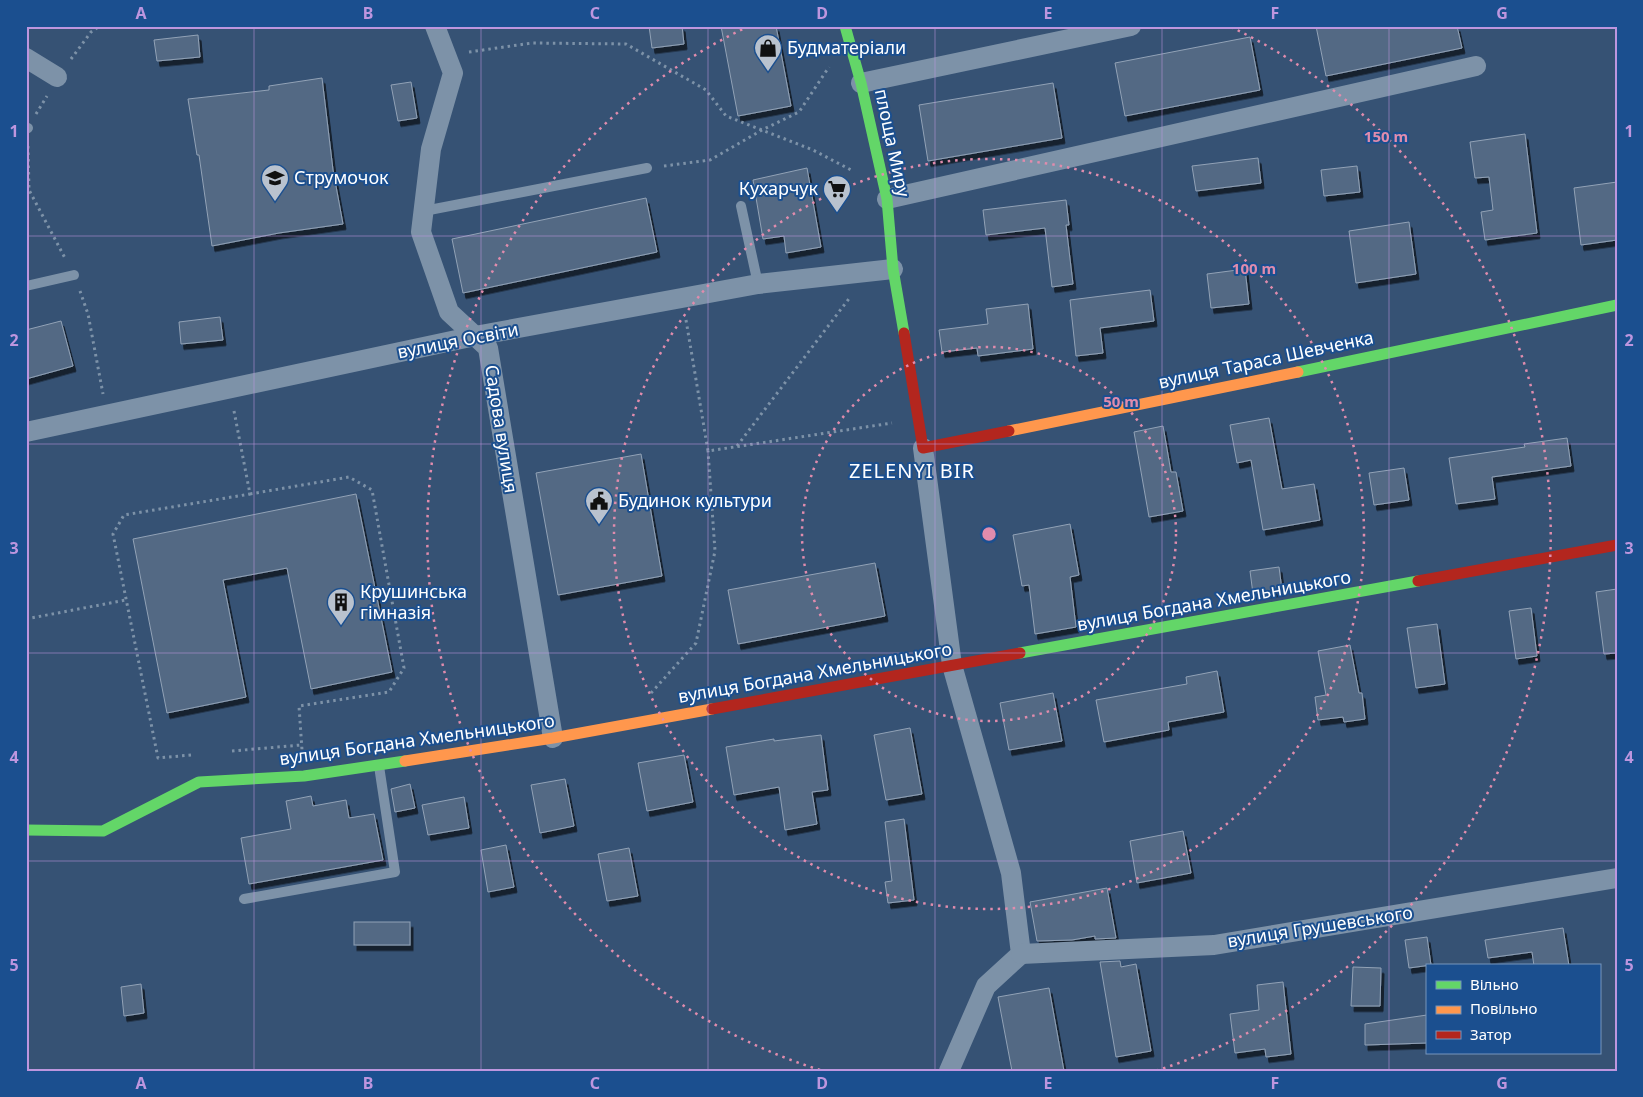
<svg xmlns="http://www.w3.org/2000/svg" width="1643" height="1097" viewBox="0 0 1643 1097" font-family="'Noto Sans',sans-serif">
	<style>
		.building { fill: #526984; stroke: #92a2b6; filter: url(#shadow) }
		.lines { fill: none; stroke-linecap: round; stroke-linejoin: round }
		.path { stroke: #7d92a8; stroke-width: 3; stroke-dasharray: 2.5 4; stroke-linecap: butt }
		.lane { stroke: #7d92a8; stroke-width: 10 }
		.street { stroke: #7d92a8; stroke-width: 20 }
		.fast { stroke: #63d668; stroke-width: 11 }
		.slow { stroke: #ff974d; stroke-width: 11 }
		.jam { stroke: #b3261e; stroke-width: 11 }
		.grid { fill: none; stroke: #bd96df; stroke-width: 1; stroke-opacity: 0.55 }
		.ring { fill: none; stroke: #e08cad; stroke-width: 2.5; stroke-dasharray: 2.5 5 }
		.labels { text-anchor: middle; stroke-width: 4; stroke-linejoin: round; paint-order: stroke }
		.poi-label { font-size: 18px; fill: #fff; stroke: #1b4f8f; text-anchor: start }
		.street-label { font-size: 18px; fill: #fff; stroke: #1b4f8f }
		.quarter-label { font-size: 20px; letter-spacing: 1px; fill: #fff; stroke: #1b4f8f }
		.centre { fill: #e08cad; stroke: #1b4f8f; stroke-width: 2.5 }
		.ring-label { font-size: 15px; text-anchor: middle; font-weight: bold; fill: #e08cad; stroke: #1b4f8f; stroke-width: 4; stroke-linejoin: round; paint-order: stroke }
		.neatline { fill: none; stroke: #bd96df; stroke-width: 2 }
		.grid-label { font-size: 16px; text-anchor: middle; font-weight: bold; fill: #bd96df }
	</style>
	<defs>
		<filter id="shadow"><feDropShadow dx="3" dy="5.5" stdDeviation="0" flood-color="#0009"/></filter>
	</defs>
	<rect width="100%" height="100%" fill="#365274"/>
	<!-- building -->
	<g class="building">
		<path d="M 649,26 L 682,26 L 684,44 L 652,48 Z"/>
		<path d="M 721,26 L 776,26 L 791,106 L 738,116 Z"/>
		<path d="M 1316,26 L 1457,26 L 1462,48 L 1326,76 Z"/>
		<path d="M 198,35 L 200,57 L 157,61 L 154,40 Z"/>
		<path d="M 1250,37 L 1260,90 L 1125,116 L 1115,63 Z"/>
		<path d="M 322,78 L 333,170 L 343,224 L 279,233 L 212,246 L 199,155 L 197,155 L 188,99 L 269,90 L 269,86 Z"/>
		<path d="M 411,82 L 417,118 L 398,121 L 391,85 Z"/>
		<path d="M 1053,83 L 1062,138 L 928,161 L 919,105 Z"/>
		<path d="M 1525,134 L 1537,233 L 1485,240 L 1481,212 L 1493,210 L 1489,177 L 1475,178 L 1470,142 Z"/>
		<path d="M 1258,158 L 1261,183 L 1196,191 L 1192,166 Z"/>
		<path d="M 1357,166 L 1360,192 L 1324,196 L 1321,170 Z"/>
		<path d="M 807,168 L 821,247 L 786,253 L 784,236 L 763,239 L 753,180 Z"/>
		<path d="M 1617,182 L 1617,240 L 1581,245 L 1574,188 Z"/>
		<path d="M 646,198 L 657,252 L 463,293 L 452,239 Z"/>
		<path d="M 1066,200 L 1069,225 L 1066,225 L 1073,284 L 1052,287 L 1045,228 L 986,235 L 983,210 Z"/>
		<path d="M 1409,222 L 1416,274 L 1356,283 L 1349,231 Z"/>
		<path d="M 1245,269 L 1249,304 L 1211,308 L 1207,274 Z"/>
		<path d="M 1150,290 L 1154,321 L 1100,328 L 1103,353 L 1076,356 L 1070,300 Z"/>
		<path d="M 1028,304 L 1033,349 L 978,356 L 977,348 L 942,352 L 939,330 L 988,324 L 986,309 Z"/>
		<path d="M 220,317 L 223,340 L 181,344 L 179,322 Z"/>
		<path d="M 61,321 L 73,366 L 26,379 L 26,330 Z"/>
		<path d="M 1269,418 L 1282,489 L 1314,484 L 1320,520 L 1263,530 L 1251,460 L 1237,463 L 1230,425 Z"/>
		<path d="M 1163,426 L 1171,472 L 1176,472 L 1183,511 L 1149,517 L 1134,432 Z"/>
		<path d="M 1567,438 L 1571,466 L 1492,477 L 1495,499 L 1456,504 L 1449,458 L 1525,447 L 1524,444 Z"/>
		<path d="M 641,454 L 662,576 L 558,595 L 536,473 Z"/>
		<path d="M 1404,468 L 1409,500 L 1374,505 L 1369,473 Z"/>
		<path d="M 356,494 L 392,672 L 311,689 L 287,568 L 223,580 L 246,697 L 167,713 L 133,539 Z"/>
		<path d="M 1070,524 L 1079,575 L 1070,577 L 1076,627 L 1035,634 L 1029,585 L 1022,586 L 1013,535 Z"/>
		<path d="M 875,563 L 885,616 L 738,644 L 728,590 Z"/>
		<path d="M 1279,567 L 1282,590 L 1253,594 L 1250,571 Z"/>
		<path d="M 1617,589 L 1617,653 L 1604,654 L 1596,592 Z"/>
		<path d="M 1531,608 L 1537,656 L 1516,659 L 1509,611 Z"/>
		<path d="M 1437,624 L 1445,684 L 1416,688 L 1407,628 Z"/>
		<path d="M 1350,645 L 1359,693 L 1362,693 L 1365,719 L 1344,722 L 1343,717 L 1318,720 L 1315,697 L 1326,695 L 1318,651 Z"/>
		<path d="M 1217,671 L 1224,712 L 1168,722 L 1169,730 L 1104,742 L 1096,700 L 1187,684 L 1186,677 Z"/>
		<path d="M 1053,693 L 1062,741 L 1009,750 L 1000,703 Z"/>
		<path d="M 910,728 L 922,794 L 886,800 L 874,735 Z"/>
		<path d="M 821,735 L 828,790 L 812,792 L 817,824 L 785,830 L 779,787 L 734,795 L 726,747 L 774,739 L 774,741 Z"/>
		<path d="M 684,755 L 693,802 L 647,811 L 638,763 Z"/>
		<path d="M 565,779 L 574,826 L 540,833 L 531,785 Z"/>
		<path d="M 410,784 L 415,808 L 395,812 L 391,789 Z"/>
		<path d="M 311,796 L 313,806 L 346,800 L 349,818 L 374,814 L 383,860 L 249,884 L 241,838 L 291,829 L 286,801 Z"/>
		<path d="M 464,797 L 469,828 L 428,835 L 422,805 Z"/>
		<path d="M 904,819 L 914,900 L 888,903 L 885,882 L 892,881 L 885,822 Z"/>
		<path d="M 1183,831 L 1191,873 L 1137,883 L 1130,841 Z"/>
		<path d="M 506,845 L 514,887 L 488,892 L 481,850 Z"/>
		<path d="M 629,848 L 638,896 L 607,901 L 598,854 Z"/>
		<path d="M 1107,888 L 1116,938 L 1095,939 L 1095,936 L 1072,940 L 1037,941 L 1030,902 Z"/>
		<rect x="354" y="922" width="56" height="23"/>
		<path d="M 1563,928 L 1569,966 L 1534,966 L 1532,952 L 1488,958 L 1485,940 Z"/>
		<path d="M 1427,937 L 1431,965 L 1409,968 L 1405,940 Z"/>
		<path d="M 1120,961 L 1121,967 L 1136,964 L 1151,1051 L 1116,1057 L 1100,962 Z"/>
		<path d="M 1353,967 L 1381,968 L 1380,1006 L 1351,1006 Z"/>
		<path d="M 1283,982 L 1291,1054 L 1266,1057 L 1265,1049 L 1235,1053 L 1230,1014 L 1259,1010 L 1257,985 Z"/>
		<path d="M 141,984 L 144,1013 L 124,1016 L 121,987 Z"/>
		<path d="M 1049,988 L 1064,1071 L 1012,1071 L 998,997 Z"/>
		<path d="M 1427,1015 L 1427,1043 L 1365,1045 L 1365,1024 Z"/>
	</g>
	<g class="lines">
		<!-- path -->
		<g class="path">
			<path d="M 469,52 L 532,43 L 626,44 L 706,90 L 726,116 L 813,150 L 853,171"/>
			<path d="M 71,59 L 91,32 L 100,26"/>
			<path d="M 36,114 L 47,96"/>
			<path d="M 28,146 L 29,190 L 66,260"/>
			<path d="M 664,166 L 710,160 L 762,130 L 799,112 L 829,67"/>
			<path d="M 80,291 L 88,314 L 103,394"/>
			<path d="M 686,320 L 708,451 L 892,423"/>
			<path d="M 234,411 L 250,494 L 349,477 L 372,490 L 404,668 L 389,692 L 299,706 L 302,750"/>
			<path d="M 737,446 L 851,296"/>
			<path d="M 26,619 L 126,600"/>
			<path d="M 651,693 L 696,643 L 715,551 L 708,451"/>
			<path d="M 232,751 L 301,745"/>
			<path d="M 191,755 L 158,758 L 113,534 L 124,515 L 250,494"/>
		</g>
		<!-- lane -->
		<g class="lane">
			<path d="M 26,129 L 28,128"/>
			<path d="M 741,206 L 758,284"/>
			<path d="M 424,211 L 647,168"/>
			<path d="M 26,286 L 74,275"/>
			<path d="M 244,899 L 395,872 L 379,766"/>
		</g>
		<!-- street -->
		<g class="street">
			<path d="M 435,26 L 453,73 L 431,149 L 421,232 L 449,312 L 488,348 L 553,738"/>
			<path d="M 26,58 L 57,77"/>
			<path d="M 861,83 L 1131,26"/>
			<path d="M 887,199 L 1476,66"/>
			<path d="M 26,432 L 475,336 L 758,284 L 893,269"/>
			<path d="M 923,448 L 952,665 L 1011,873 L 1021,954 L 986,986 L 949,1071"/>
			<path d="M 1021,954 L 1214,945 L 1617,878"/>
		</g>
		<!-- fast -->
		<g class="fast">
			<path d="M 845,26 L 861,83 L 887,199 L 893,269 L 904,333"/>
			<path d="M 1298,372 L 1617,305"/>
			<path d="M 1020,653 L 1418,581"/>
			<path d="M 26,830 L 103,831 L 199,782 L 304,776 L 405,761"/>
		</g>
		<!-- slow -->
		<g class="slow">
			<path d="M 1009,431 L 1298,372"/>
			<path d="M 405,761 L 553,738 L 712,709"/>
		</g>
		<!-- jam -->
		<g class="jam">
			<path d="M 904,333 L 923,448 L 1009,431"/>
			<path d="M 1418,581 L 1617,545"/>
			<path d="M 712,709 L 1020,653"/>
		</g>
	</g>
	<!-- grid -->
	<path class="grid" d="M 254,26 L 254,1071M 481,26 L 481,1071M 708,26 L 708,1071M 935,26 L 935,1071M 1162,26 L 1162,1071M 1389,26 L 1389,1071M 26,236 L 1617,236M 26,444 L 1617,444M 26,653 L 1617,653M 26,861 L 1617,861"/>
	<!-- distance rings -->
	<g class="ring">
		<circle cx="989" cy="534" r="187"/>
		<circle cx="989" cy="534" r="375"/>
		<path d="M820 1070A562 562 0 0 1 747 27M1231 27A562 562 0 0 1 1158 1070"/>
	</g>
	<!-- icons -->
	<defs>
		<g id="shop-pin" transform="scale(1.4375)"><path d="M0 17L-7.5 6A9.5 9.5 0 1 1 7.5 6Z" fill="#b9c2ce" stroke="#1b4f8f"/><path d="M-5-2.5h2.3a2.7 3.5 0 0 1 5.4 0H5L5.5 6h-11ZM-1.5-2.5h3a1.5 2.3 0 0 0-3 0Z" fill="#111"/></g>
		<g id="school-pin" transform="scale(1.4375)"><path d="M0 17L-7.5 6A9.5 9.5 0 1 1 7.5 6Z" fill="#b9c2ce" stroke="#1b4f8f"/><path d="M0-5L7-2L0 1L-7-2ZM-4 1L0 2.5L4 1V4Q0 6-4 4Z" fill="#111"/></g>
		<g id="supermarket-pin" transform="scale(1.4375)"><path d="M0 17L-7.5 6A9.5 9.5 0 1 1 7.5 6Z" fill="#b9c2ce" stroke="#1b4f8f"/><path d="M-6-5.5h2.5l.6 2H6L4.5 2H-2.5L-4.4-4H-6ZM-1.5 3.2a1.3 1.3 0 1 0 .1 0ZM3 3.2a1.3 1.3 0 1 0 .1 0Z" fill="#111"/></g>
		<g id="civic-pin" transform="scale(1.4375)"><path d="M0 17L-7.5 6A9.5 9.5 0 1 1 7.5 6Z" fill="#b9c2ce" stroke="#1b4f8f"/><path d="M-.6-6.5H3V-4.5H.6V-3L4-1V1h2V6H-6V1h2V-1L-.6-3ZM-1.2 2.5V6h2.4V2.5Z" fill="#111"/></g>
		<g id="building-pin" transform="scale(1.4375)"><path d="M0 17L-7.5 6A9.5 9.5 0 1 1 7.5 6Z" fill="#b9c2ce" stroke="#1b4f8f"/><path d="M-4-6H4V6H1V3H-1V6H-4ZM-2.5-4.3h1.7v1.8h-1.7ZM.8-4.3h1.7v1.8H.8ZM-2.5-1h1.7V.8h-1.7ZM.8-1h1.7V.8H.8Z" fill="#111"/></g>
	</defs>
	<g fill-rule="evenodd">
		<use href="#shop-pin" x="768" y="48"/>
		<use href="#school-pin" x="275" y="178"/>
		<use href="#supermarket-pin" x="837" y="189"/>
		<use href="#civic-pin" x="599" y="501"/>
		<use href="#building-pin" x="341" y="602"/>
	</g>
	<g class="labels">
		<!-- poi labels -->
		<g class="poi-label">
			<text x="787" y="54">Будматеріали</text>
			<text x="294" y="184">Струмочок</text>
			<text x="818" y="195" text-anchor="end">Кухарчук</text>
			<text x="618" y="507">Будинок культури</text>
			<text x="360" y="598">Крушинська<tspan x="360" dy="21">гімназія</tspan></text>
		</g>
		<!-- street labels -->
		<g class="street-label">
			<text transform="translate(892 143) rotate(78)" y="6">площа Миру</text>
			<text transform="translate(458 341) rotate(-11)" y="6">вулиця Освіти</text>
			<text transform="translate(1266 360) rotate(-12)" y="6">вулиця Тараса Шевченка</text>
			<text transform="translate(501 429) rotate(81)" y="6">Садова вулиця</text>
			<text transform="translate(1214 601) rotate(-10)" y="6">вулиця Богдана Хмельницького</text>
			<text transform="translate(815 673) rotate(-10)" y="6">вулиця Богдана Хмельницького</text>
			<text transform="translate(417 740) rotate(-8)" y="6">вулиця Богдана Хмельницького</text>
			<text transform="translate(1320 927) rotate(-9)" y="6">вулиця Грушевського</text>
		</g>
		<!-- quarter labels -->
		<g class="quarter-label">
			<text x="912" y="478">ZELENYI BIR</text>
		</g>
	</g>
	<circle cx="989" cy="534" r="8" class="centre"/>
	<g class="ring-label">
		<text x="1386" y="142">150 m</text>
		<text x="1254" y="274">100 m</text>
		<text x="1121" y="407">50 m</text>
	</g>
	<!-- border -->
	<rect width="1643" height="1097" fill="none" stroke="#1b4f8f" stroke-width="55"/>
	<!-- legend -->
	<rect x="1426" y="964" width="175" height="90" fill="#1b4f8f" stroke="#7695bc"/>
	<rect x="1436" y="981" width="25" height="8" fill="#63d668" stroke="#7695bc"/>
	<text x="1470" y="990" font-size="15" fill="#ffffff">Вільно</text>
	<rect x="1436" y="1006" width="25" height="8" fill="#ff974d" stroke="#7695bc"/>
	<text x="1470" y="1014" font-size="15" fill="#ffffff">Повільно</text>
	<rect x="1436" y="1031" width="25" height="8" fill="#b3261e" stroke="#7695bc"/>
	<text x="1470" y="1040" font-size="15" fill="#ffffff">Затор</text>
	<rect x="28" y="28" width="1588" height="1042" class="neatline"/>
	<g class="grid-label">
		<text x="141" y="19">A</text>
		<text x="368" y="19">B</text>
		<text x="595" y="19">C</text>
		<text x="822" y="19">D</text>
		<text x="1048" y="19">E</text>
		<text x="1275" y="19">F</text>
		<text x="1502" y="19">G</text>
		<text x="14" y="137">1</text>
		<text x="1629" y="137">1</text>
		<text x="14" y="346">2</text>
		<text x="1629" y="346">2</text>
		<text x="14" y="554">3</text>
		<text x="1629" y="554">3</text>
		<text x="14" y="763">4</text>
		<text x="1629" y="763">4</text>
		<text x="14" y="971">5</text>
		<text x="1629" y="971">5</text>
		<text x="141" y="1089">A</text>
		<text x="368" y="1089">B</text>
		<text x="595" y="1089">C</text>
		<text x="822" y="1089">D</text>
		<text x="1048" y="1089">E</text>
		<text x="1275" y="1089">F</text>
		<text x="1502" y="1089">G</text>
	</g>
</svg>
